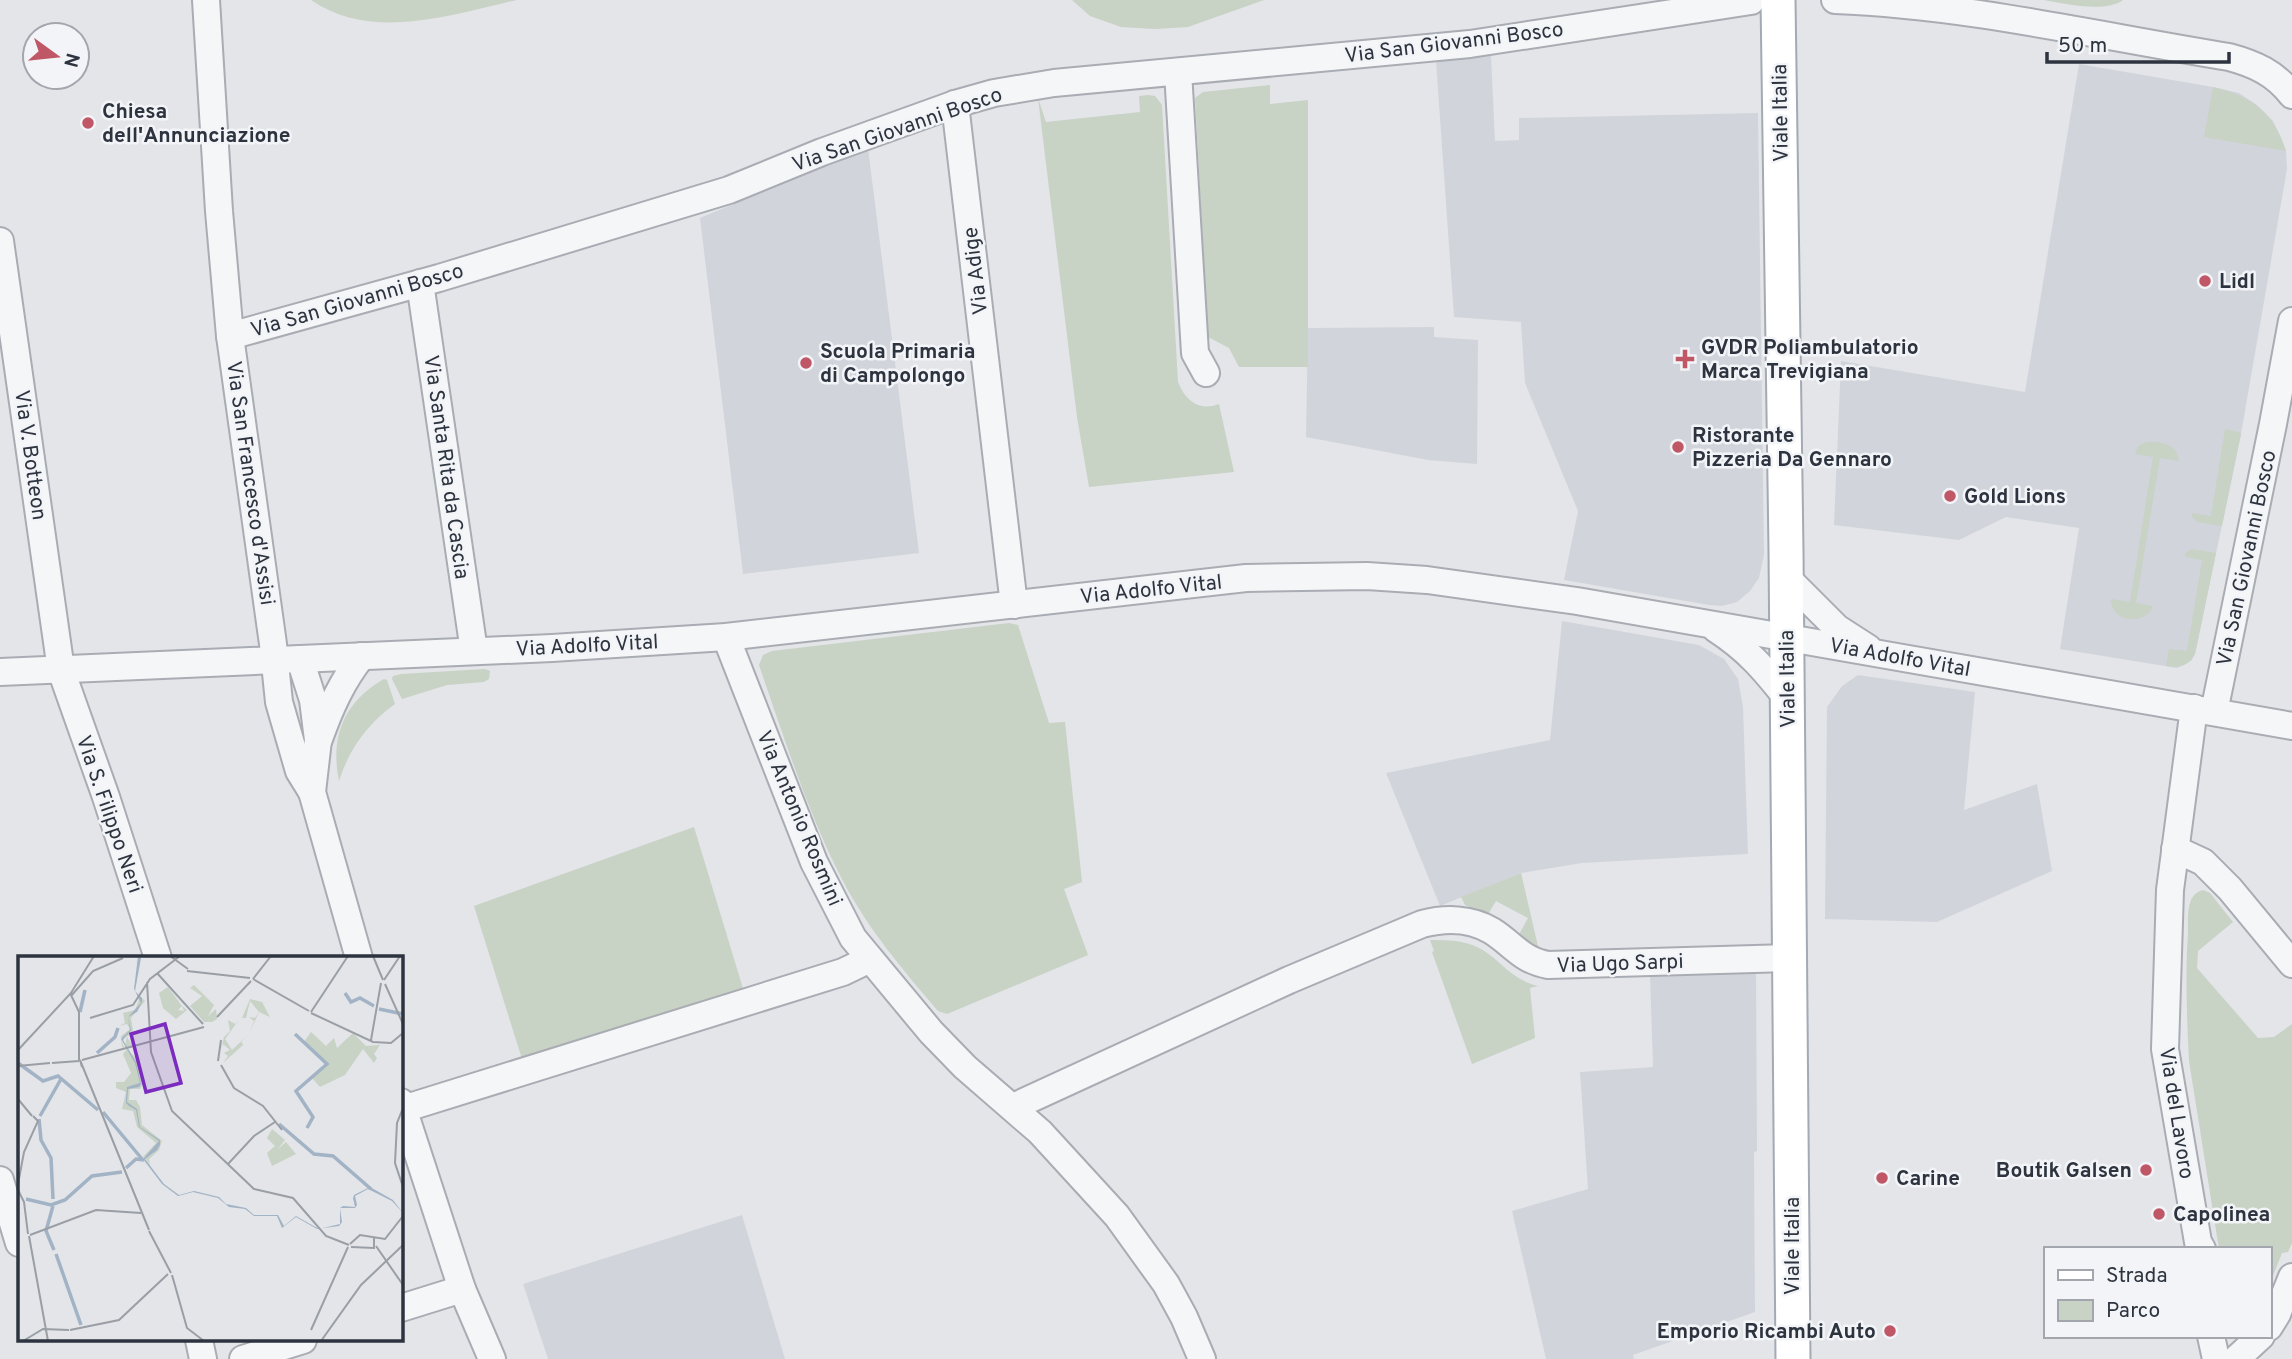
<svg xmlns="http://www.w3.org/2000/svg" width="2292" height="1359" viewBox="0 0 2292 1359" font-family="Overpass,sans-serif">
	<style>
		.built { fill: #d1d5db }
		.green { fill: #c8d2c5 }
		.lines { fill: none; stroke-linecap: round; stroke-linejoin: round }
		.minor-casing { stroke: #a9acb3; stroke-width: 30 }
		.major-casing { stroke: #a3aab4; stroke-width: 37 }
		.minor { stroke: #f5f6f8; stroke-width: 26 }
		.major { stroke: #fff; stroke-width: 33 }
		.poi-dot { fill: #bf5767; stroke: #f2f4f7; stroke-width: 2.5 }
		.labels { text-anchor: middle; stroke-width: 5; stroke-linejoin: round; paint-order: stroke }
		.street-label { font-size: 21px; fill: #2d343f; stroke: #f2f4f7 }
		.poi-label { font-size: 21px; font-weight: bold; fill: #2d343f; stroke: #f2f4f7; text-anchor: start }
		.inset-river { fill: none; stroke: #a2b3c5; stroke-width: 3.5 }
		.inset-road { fill: none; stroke: #9a9ea5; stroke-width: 2 }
		.view { fill: #7b2cbf; fill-opacity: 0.15; stroke: #7b2cbf; stroke-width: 3.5 }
		.inset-edge { fill: none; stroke: #2d343f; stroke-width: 3.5 }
	</style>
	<rect width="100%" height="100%" fill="#e3e5e9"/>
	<!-- built -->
	<g class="built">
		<path d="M 1435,47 L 1491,56 L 1495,141 L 1519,140 L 1519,118 L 1758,113 L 1764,555 L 1759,578 L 1750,591 L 1737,602 L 1722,606 L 1709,605 L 1564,580 L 1578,511 L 1525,383 L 1521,322 L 1454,317 Z"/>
		<path d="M 2079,64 L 2213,87 L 2239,93 L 2257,105 L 2273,121 L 2286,151 L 2287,169 L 2241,434 L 2195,654 L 2191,661 L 2177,668 L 2060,649 L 2079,528 L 2006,517 L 1959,540 L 1834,525 L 1841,361 L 2025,392 Z"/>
		<path d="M 868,148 L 919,553 L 743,574 L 700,218 Z"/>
		<path d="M 1434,327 L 1434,337 L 1478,340 L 1477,464 L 1428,460 L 1306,437 L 1308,328 Z"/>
		<path d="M 1562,621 L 1699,645 L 1724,659 L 1738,679 L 1743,707 L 1748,854 L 1582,863 L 1521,873 L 1440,906 L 1386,773 L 1550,740 Z"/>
		<path d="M 1858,675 L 1975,692 L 1964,810 L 2037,784 L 2052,871 L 1937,922 L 1825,919 L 1827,707 L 1842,686 Z"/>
		<path d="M 1756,971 L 1757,1151 L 1754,1152 L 1755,1312 L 1633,1355 L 1634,1359 L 1546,1359 L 1512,1211 L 1588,1189 L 1580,1072 L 1653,1067 L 1650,974 Z"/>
		<path d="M 742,1215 L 785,1359 L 548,1359 L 523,1284 Z"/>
	</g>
	<!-- green -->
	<g class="green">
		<path d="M 311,0 L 517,0 C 451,15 372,42 311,0 Z"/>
		<path d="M 1072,0 L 1264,0 L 1188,27 L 1155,29 L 1121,27 L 1090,16 Z"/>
		<path d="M 2044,0 L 2123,0 C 2106,13 2065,4 2044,0 Z"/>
		<path d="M 1270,85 L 1270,104 L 1308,100 L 1308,367 L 1239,367 L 1229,348 L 1208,337 L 1195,98 L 1203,92 Z"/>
		<path d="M 2213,87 C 2251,96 2274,112 2286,151 L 2204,137 Z"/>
		<path d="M 1148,95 L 1155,96 L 1162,105 L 1178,382 C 1185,400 1199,412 1219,404 L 1234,472 L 1089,487 L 1077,417 L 1038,98 L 1046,122 L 1140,112 L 1139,96 Z"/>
		<path d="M 2225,429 L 2239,432 L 2241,434 L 2222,526 L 2197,522 L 2192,517 L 2192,513 L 2211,516 Z"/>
		<path d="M 2147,442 C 2163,442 2177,444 2179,461 L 2160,458 L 2136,603 L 2153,606 C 2145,627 2110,622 2111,599 L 2130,602 L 2153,457 L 2135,454 L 2138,446 Z"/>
		<path d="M 2192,549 L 2216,553 L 2195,654 C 2188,667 2179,668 2166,666 L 2169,649 L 2187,651 L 2202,560 L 2185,557 L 2185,553 Z"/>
		<path d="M 1009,623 L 1018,625 L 1049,723 L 1065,722 L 1082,882 L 1064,889 L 1088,955 L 947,1014 L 938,1011 C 903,970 868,929 843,881 C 808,814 784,737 759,665 L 763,655 L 772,651 Z"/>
		<path d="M 485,669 L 490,671 L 489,679 L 484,682 L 447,685 L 402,699 L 392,679 L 393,676 L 401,674 Z"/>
		<path d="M 384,679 L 387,680 L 395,704 C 368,723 349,749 339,781 C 330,736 344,702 384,679 Z"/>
		<path d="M 694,827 L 745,995 L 522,1059 L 474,906 Z"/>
		<path d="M 1521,873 L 1540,955 L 1517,938 L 1528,918 L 1496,901 L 1487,916 L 1465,905 L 1461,897 Z"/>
		<path d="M 2203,890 L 2210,893 L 2233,922 L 2198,951 L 2197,968 L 2258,1038 L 2274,1037 L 2292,1024 L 2292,1243 L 2288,1252 L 2282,1253 L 2269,1286 L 2269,1249 L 2219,1249 L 2189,1061 C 2187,1019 2185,976 2188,933 C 2188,923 2187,910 2191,900 C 2194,894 2197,892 2203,890 Z"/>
		<path d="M 1430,940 C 1447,940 1464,940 1479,948 C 1503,961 1508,978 1538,986 L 1530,988 L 1535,1038 L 1472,1064 L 1432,952 L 1434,951 Z"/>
	</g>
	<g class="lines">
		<!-- minor casing -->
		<g class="minor-casing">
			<g id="minor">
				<path d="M 206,0 L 219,211 L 230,336 L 273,644 L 279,702 L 299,771 L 312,792"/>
				<path d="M 1835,0 C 1968,5 2098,36 2229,57 C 2255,64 2275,73 2292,95"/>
				<path d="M 1178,72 L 1195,353 L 1206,373"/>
				<path d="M 955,104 L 1014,605"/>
				<path d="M 0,241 L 61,670 L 106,797 L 158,958"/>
				<path d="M 420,283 L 474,651"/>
				<path d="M 230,336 L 439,278 L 729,190 L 822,152 L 955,104 L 994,93 L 1054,83 L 1470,44 L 1751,1"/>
				<path d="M 1787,578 L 1837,628 L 1868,648"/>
				<path d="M 1716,629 C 1748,650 1764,669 1787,698"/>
				<path d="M 726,637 L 814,862 L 853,938 L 931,1032 L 965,1067 L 1040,1132 L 1117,1216 L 1166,1284 L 1184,1317 L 1202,1359"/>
				<path d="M 300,659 L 313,700 L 318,740 L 312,792 L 359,958"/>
				<path d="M 0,672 L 552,648 L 726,637 L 1246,578 L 1367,576 L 1427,580 L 1577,601 L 2292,726"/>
				<path d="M 2194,708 L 2170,890 L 2165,1049 L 2198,1242 L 2202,1249"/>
				<path d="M 2214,712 L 2273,424 L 2292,321"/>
				<path d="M 319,739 C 330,708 342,681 362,656"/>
				<path d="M 2175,849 L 2203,862 L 2230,889 L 2292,964"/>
				<path d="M 401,1102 L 462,1289 L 492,1359"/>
				<path d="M 1013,1107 L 1289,980 L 1422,924 C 1445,918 1471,918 1492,931 C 1514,945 1521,960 1548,965 L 1790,958"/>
				<path d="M 403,1109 L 843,972 L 870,959"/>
				<path d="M 0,1180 L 19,1243"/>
				<path d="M 401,1308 L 462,1289"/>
				<path d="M 2269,1327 L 2277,1314 L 2292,1277"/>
				<path d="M 2211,1336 L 2216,1359"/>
				<path d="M 199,1340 L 203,1359"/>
				<path d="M 243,1359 L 303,1340"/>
				<path d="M 2236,1359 L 2261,1336"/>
			</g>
		</g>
		<!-- major casing -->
		<g class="major-casing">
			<path id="major" d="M 1778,0 L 1786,551 L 1793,1359"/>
		</g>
		<!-- minor -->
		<use href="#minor" class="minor"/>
		<!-- major -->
		<use href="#major" class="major"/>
	</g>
	<!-- markers -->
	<g class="poi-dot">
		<circle cx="88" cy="123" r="7"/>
		<circle cx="2205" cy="281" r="7"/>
		<path d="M1681.5 348.5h7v7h7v7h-7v7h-7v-7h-7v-7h7z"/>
		<circle cx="806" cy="363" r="7"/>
		<circle cx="1678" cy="447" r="7"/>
		<circle cx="1950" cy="496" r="7"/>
		<circle cx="2146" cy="1170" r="7"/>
		<circle cx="1882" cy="1178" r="7"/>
		<circle cx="2159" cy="1214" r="7"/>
		<circle cx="1890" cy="1331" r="7"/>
	</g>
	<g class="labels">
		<!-- street labels -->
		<g class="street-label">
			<text transform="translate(1454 42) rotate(-7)" y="7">Via San Giovanni Bosco</text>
			<text transform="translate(1780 113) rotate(-91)" y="7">Viale Italia</text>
			<text transform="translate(897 129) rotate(-19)" y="7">Via San Giovanni Bosco</text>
			<text transform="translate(975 271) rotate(-97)" y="7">Via Adige</text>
			<text transform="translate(357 300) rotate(-16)" y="7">Via San Giovanni Bosco</text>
			<text transform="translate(31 455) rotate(82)" y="7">Via V. Botteon</text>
			<text transform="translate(447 467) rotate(82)" y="7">Via Santa Rita da Cascia</text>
			<text transform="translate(251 483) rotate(82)" y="7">Via San Francesco d'Assisi</text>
			<text transform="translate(2246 558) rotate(-78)" y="7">Via San Giovanni Bosco</text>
			<text transform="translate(1151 589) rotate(-6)" y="7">Via Adolfo Vital</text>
			<text transform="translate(587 645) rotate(-3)" y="7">Via Adolfo Vital</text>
			<text transform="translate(1900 657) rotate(10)" y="7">Via Adolfo Vital</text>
			<text transform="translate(1787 679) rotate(-91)" y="7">Viale Italia</text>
			<text transform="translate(110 814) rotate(71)" y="7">Via S. Filippo Neri</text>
			<text transform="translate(800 818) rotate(67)" y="7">Via Antonio Rosmini</text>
			<text transform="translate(1620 963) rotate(-2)" y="7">Via Ugo Sarpi</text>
			<text transform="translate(2177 1113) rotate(81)" y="7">Via del Lavoro</text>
			<text transform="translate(1792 1246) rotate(-90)" y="7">Viale Italia</text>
		</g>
		<!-- poi labels -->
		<g class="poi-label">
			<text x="102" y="118">Chiesa<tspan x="102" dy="24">dell'Annunciazione</tspan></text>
			<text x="2219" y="288">Lidl</text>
			<text x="1701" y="354">GVDR Poliambulatorio<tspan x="1701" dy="24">Marca Trevigiana</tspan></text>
			<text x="820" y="358">Scuola Primaria<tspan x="820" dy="24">di Campolongo</tspan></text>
			<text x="1692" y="442">Ristorante<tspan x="1692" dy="24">Pizzeria Da Gennaro</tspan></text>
			<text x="1964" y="503">Gold Lions</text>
			<text x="2132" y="1177" text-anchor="end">Boutik Galsen</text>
			<text x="1896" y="1185">Carine</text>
			<text x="2173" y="1221">Capolinea</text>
			<text x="1876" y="1338" text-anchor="end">Emporio Ricambi Auto</text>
		</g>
	</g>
	<!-- overview -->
	<g transform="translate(18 956)">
		<rect width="385" height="385" fill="#e3e5e9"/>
		<path d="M 176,29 L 196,49 L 190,60 L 198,53 L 199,63 L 194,66 L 186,66 L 172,50 L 184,40 L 172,32 ZM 150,31 L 164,50 L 160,54 L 166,55 L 164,50 L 169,54 L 158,63 L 145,52 L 141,37 ZM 122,40 L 127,45 L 113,62 L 115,75 L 109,81 L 115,90 L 107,92 L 109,78 L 103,83 L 106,92 L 104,91 L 103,83 L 103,80 L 112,73 L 109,68 L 101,70 L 107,67 L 105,57 L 117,54 L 122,41 L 124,46 ZM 232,43 L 244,46 L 252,61 L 241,56 L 231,78 L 223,85 L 225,89 L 205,107 L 210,100 L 206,97 L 212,94 L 205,88 L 203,93 L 206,81 L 212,75 L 210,64 L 217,68 L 220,65 L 207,83 L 214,94 L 231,78 L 236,65 L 231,61 L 237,62 L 241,56 L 232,45 L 228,62 L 224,62 ZM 293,76 L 308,90 L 316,82 L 319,92 L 335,77 L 348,90 L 362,89 L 356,98 L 359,102 L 356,107 L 345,93 L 327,119 L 302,131 L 293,121 L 309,108 L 286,86 ZM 109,93 L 121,105 L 126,126 L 122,133 L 112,133 L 111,144 L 118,144 L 122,151 L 124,169 L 144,185 L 141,194 L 131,203 L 132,209 L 127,202 L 134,198 L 142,189 L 141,185 L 137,195 L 124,202 L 138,187 L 119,171 L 115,155 L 104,153 L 108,136 L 98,132 L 98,126 L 106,126 L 113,117 L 105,98 ZM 254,173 L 267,184 L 259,194 L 268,186 L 278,198 L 254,210 L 249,197 L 257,190 L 249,182 Z" fill="#c8d2c5"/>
		<path d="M 120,0 L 123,2 L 117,35 L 124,42 L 124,46 L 119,56 L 110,61 L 113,74 L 105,84 L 118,106 L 123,128 L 121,131 L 110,133 L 109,146 L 119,153 L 122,171 L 142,184 L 142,189 L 139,194 L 127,203 L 146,228 L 161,239 L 176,235 L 201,241 L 208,248 L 228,252 L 236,259 L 260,259 L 266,270 L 278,260 L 301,273 L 322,268 L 322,252 L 325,250 L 337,251 L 335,242 L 336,239 L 352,231 L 375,244 L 385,257 L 374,245 L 350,233 L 337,240 L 339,249 L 337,252 L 322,252 L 324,266 L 321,270 L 299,273 L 278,261 L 264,272 L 259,260 L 236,260 L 227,253 L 211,251 L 200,242 L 175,236 L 160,240 L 144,228 L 125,203 L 141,185 L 121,171 L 118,154 L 111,150 L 108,147 L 108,143 L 109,131 L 122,127 L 117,107 L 103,83 L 112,74 L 110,61 L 123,47 L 116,33 Z" fill="#a2b3c5"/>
		<path class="inset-river" d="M 327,37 L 333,46 L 342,42 L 356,50M 361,53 L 385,58M 62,56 L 67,34M 277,78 L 309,108 L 278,135 L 295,161 L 289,172M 79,97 L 97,81 L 100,72M 0,107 L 25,125 L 40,120 L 80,154M 85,156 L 124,203M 22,160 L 43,123M 21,163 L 23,184 L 33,202 L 35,243M 261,168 L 296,198 L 315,200 L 353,233M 108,212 L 118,203 L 126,204M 8,243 L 33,249 L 47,244 L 74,220 L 104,216M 35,250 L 28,275 L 36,294M 38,298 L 63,369"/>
		<path class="inset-road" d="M 152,0 L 170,13M 355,0 L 365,24M 169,15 L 232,22M 139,17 L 185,68M 235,23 L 291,55M 235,23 L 253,0M 366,24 L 382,0M 129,26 L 133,96 L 154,155 L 236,233 L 275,242 L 308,280 L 331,289M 367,28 L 385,68M 53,39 L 61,56 L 61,105M 53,40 L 75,15 L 105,2M 293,56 L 330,0M 293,57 L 355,86 L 373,87 L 385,77M 199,61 L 233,25M 72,62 L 115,49 L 132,23 L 162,0M 353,84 L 363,27M 0,94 L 53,37 L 76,0M 64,104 L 186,71M 200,105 L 203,84M 34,107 L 61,105M 203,109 L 216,132 L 245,150 L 264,174M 0,110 L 32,107M 64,111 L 62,104 L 131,274M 0,143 L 14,160M 385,152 L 379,167 L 377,207 L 385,231M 210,208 L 236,180 L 257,166M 0,228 L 6,196 L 20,165 L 15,160M 0,234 L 6,246 L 10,278M 131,275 L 153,317M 12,279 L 78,254 L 123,257M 11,280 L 30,385M 332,288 L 342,279 L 367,283 L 385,260M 358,290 L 385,329M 333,291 L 356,292 L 356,281M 154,319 L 169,372 L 186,385M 52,374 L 101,364 L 150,318M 293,374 L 330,291M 5,385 L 25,373 L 51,374M 303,385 L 343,329 L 385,289"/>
		<path class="view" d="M 147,68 L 163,127 L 128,136 L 113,78 Z"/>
		<rect width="385" height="385" class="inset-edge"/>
	</g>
	<!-- legend -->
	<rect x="2044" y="1247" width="228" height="91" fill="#f2f4f7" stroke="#a3a7ad" stroke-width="2"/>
	<rect x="2058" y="1270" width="35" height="10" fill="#ffffff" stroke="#a3a7ad" stroke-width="2"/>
	<text x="2106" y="1282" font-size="21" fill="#2d343f">Strada</text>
	<rect x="2058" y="1300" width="35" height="21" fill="#c8d2c5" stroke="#a3a7ad" stroke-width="2"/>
	<text x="2106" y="1317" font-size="21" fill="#2d343f">Parco</text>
	<!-- north arrow -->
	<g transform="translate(56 56) rotate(105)"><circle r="33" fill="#f2f4f7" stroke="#a3a7ad" stroke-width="2"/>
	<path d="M0-5L12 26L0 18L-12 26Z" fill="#bf5767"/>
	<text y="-10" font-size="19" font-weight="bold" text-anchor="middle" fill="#2d343f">N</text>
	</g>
	<!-- scale -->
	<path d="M2047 52v10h182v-10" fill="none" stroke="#2d343f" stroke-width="3.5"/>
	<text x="2058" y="52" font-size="21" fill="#2d343f" stroke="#f2f4f7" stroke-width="5" paint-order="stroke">50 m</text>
</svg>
